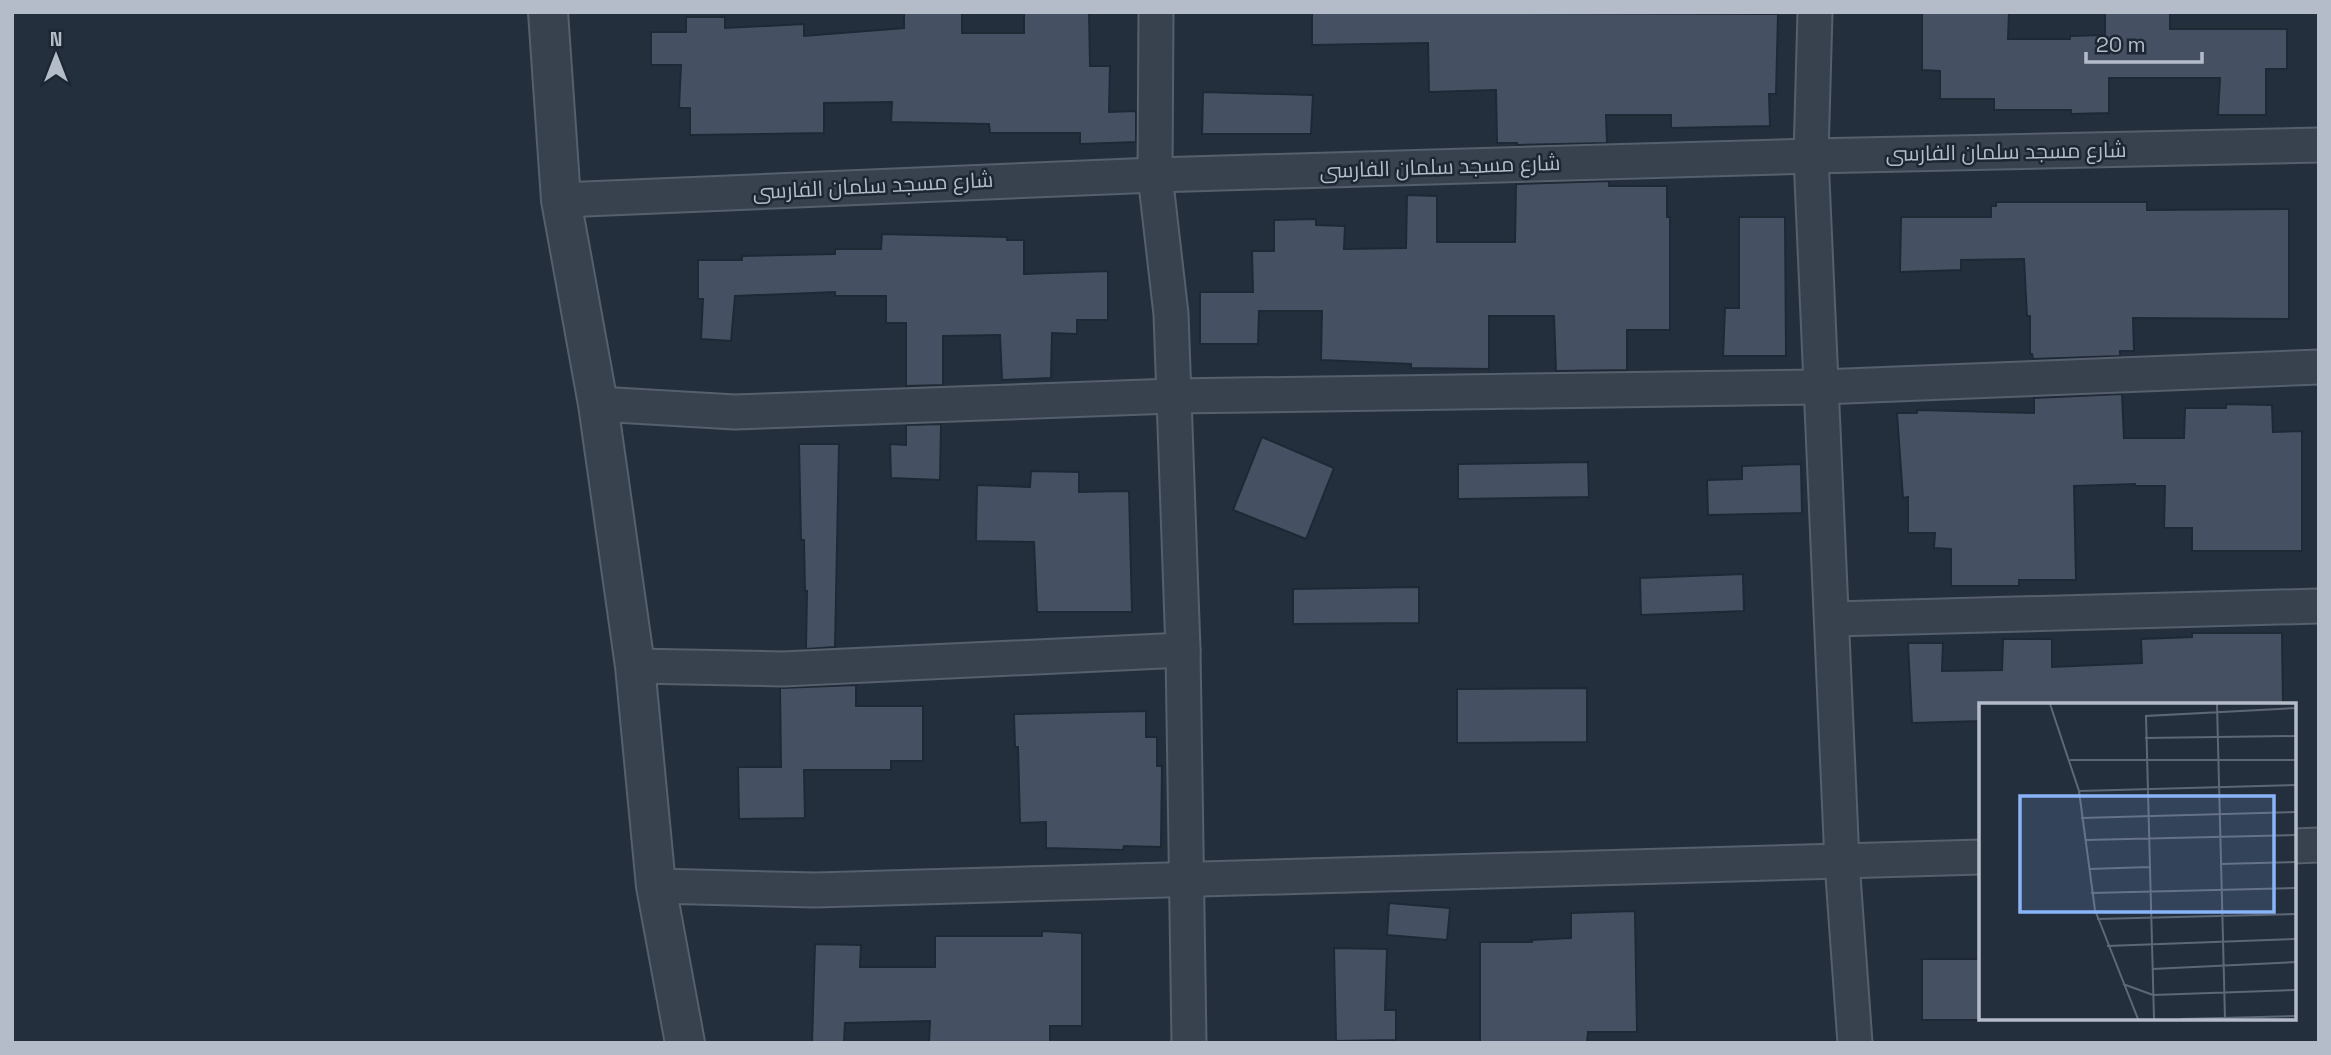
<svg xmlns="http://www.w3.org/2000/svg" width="2331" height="1055" viewBox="0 0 2331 1055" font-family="'Space Grotesk',Cairo,sans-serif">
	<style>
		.building { fill: #455162; stroke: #1f2835; stroke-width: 2 }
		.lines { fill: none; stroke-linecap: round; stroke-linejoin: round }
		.minor-casing { stroke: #565f6c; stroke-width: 37 }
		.tertiary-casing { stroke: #565f6c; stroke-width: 42 }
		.minor { stroke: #38414e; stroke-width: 33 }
		.tertiary { stroke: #38414e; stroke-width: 38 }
		.labels { text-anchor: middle; stroke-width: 5; stroke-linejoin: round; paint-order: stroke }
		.street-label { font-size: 21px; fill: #b4bcc9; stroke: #1d2633 }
		.inset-road { fill: none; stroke: #5e6776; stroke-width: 2 }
		.view { fill: #8ab4f8; fill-opacity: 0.15; stroke: #8ab4f8; stroke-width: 3.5 }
		.inset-edge { fill: none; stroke: #b4bcc9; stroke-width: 3.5 }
	</style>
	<rect width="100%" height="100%" fill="#242f3e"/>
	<!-- building -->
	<g class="building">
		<path d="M 904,12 L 962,12 L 962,33 L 1024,33 L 1024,12 L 1089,12 L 1090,66 L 1110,66 L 1109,112 L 1136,111 L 1136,142 L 1080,144 L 1080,133 L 990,133 L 989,124 L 891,122 L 892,102 L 824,103 L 824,133 L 690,135 L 690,108 L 679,108 L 681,65 L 651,65 L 651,32 L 686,32 L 686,17 L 725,17 L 725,28 L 804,24 L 804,36 L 904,28 Z"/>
		<path d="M 1312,12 L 1778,14 L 1776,94 L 1769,94 L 1770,126 L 1671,128 L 1671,115 L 1606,115 L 1607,143 L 1517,145 L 1517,143 L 1497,143 L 1496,90 L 1429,92 L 1428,43 L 1426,43 L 1312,45 Z"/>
		<path d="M 1922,12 L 2009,12 L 2008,39 L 2070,39 L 2070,36 L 2105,35 L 2105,12 L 2170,12 L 2170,29 L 2287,29 L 2287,69 L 2266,69 L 2266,115 L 2218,115 L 2220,78 L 2109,78 L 2109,113 L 2071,114 L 2071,110 L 1994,110 L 1994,99 L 1940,99 L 1940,71 L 1922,70 Z"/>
		<path d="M 1203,92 L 1313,95 L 1311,134 L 1202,134 Z"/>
		<path d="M 1609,181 L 1609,186 L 1667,186 L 1667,217 L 1670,217 L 1670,330 L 1627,330 L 1627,370 L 1556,371 L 1554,316 L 1489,316 L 1489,369 L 1411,368 L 1411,364 L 1321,360 L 1322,311 L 1259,311 L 1258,344 L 1200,344 L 1200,292 L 1253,292 L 1252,251 L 1274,251 L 1274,220 L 1316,219 L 1316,225 L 1345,226 L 1344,249 L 1406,248 L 1407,195 L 1437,196 L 1437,242 L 1515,242 L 1516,184 Z"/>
		<path d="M 1996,202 L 2147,202 L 2147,210 L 2289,209 L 2289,319 L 2133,318 L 2134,351 L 2120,351 L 2120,356 L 2033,359 L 2032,354 L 2030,354 L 2030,316 L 2027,316 L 2024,259 L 1961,260 L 1961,270 L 1900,272 L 1901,217 L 1991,217 L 1991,206 L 1996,206 Z"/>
		<path d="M 1739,217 L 1785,217 L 1786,356 L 1723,356 L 1725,308 L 1739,308 Z"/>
		<path d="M 882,234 L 1007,237 L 1007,240 L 1024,240 L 1024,274 L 1108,271 L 1108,320 L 1077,320 L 1077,334 L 1052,333 L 1051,378 L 1002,380 L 1000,335 L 943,336 L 943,385 L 906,386 L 906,323 L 886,323 L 886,296 L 835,296 L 835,292 L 735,296 L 731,341 L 701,339 L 703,299 L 698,299 L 698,260 L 742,260 L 742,256 L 835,254 L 835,249 L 881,249 Z"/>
		<path d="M 2122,394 L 2124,438 L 2184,438 L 2185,408 L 2226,408 L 2226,404 L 2272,405 L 2273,432 L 2302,431 L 2302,551 L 2192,551 L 2192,528 L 2164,528 L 2165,486 L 2135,486 L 2135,484 L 2074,486 L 2076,580 L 2019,580 L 2019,586 L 1951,586 L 1951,549 L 1934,548 L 1935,533 L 1908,533 L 1908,497 L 1903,498 L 1897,413 L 1917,413 L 1917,410 L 2034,413 L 2034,398 Z"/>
		<path d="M 941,424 L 940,480 L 891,478 L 890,444 L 906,445 L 906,425 Z"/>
		<path d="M 1262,437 L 1334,468 L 1306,539 L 1233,510 Z"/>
		<path d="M 799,444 L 839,444 L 835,647 L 806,649 L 807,591 L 805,591 L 804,540 L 801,540 Z"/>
		<path d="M 1588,462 L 1589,497 L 1458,499 L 1458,464 Z"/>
		<path d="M 1801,464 L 1802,513 L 1708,515 L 1707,480 L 1742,479 L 1742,466 Z"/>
		<path d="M 1031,471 L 1079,472 L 1079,492 L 1129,491 L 1132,612 L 1037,612 L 1034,542 L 976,541 L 977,485 L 1030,487 Z"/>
		<path d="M 1743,574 L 1744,611 L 1641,615 L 1640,578 Z"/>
		<path d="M 1419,587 L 1419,623 L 1293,624 L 1293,589 Z"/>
		<path d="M 2192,633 L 2282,633 L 2283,705 L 1981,705 L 1981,721 L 1912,723 L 1908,643 L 1943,643 L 1942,671 L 2002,670 L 2003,639 L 2052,639 L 2052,667 L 2142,663 L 2141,639 L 2192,637 Z"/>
		<path d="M 856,685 L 856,706 L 923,706 L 923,761 L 891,761 L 891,770 L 804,770 L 805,818 L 739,819 L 738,767 L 781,767 L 780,688 Z"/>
		<path d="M 1587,688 L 1587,742 L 1457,743 L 1457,689 Z"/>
		<path d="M 1146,711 L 1146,737 L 1157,737 L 1157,766 L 1162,766 L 1161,847 L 1124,846 L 1123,850 L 1046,848 L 1046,822 L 1020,823 L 1018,747 L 1015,747 L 1014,714 Z"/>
		<path d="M 1389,903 L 1450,908 L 1447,940 L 1387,935 Z"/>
		<path d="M 1635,911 L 1637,1032 L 1588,1032 L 1587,1043 L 1480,1043 L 1480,942 L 1532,942 L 1531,940 L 1571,938 L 1571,913 Z"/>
		<path d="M 1042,931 L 1082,933 L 1082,1026 L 1050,1026 L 1050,1043 L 929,1043 L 930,1021 L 845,1023 L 844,1043 L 812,1043 L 815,944 L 861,945 L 860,967 L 935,967 L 935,936 L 1042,936 Z"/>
		<path d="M 1334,948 L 1387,949 L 1385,1010 L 1396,1010 L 1396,1040 L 1336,1041 Z"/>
		<rect x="1922" y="959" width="59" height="61"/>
	</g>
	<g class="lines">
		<!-- minor casing -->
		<g class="minor-casing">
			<g id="minor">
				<path d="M 1156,12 L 1155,175 L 1171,314 L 1183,650 L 1189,1043"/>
				<path d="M 1815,12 L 1811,156 L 1842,862 L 1855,1043"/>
				<path d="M 561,200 L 1155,175 L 1811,156 L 2319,145"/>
				<path d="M 598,404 L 735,412 L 1173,396 L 1821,387 L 2319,367"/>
				<path d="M 1833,619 L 2319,606"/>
				<path d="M 635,666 L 783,669 L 1183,650"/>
				<path d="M 2294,846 L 2319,845"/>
				<path d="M 656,886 L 815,890 L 1981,857"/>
			</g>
		</g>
		<!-- tertiary casing -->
		<g class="tertiary-casing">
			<path id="tertiary" d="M 548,12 L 561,200 L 598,404 L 635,666 L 656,886 L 685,1043"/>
		</g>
		<!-- minor -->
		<use href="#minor" class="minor"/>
		<!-- tertiary -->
		<use href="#tertiary" class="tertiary"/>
	</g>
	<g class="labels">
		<!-- street labels -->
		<g class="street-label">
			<text transform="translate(2006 152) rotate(-1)" y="7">شارع مسجد سلمان الفارسى</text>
			<text transform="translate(1440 167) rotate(-2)" y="7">شارع مسجد سلمان الفارسى</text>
			<text transform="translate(873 186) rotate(-3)" y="7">شارع مسجد سلمان الفارسى</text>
		</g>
	</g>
	<!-- overview -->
	<g transform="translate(1979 703)">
		<rect width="317" height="317" fill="#242f3e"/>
		<path class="inset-road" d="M 71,1 L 100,88 L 116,207 L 159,316M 238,1 L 246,316M 166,35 L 317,33M 91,57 L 317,57M 100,88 L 317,82M 102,115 L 317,109M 106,137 L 317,132M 241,161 L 317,159M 110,166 L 170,164M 112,190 L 317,185M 118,216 L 317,211M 128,243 L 317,236M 173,266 L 317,259M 144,281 L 174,292 L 317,287M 175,316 L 167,13 L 317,5M 202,316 L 317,313"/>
		<path class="view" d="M 41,93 L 295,93 L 295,209 L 41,209 Z"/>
		<rect width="317" height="317" class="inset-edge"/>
	</g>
	<!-- border -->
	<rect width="2331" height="1055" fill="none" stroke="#b4bcc9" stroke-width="28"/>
	<!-- north arrow -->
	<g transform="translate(56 56)" stroke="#1d2633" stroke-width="5" paint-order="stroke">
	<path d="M0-5L12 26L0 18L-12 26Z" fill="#b4bcc9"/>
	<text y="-10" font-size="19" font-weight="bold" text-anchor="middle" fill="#b4bcc9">N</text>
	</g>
	<!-- scale -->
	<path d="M2086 52v10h116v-10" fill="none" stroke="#b4bcc9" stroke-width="3.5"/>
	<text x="2096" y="52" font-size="21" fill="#b4bcc9" stroke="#1d2633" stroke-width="5" paint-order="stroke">20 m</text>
</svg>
